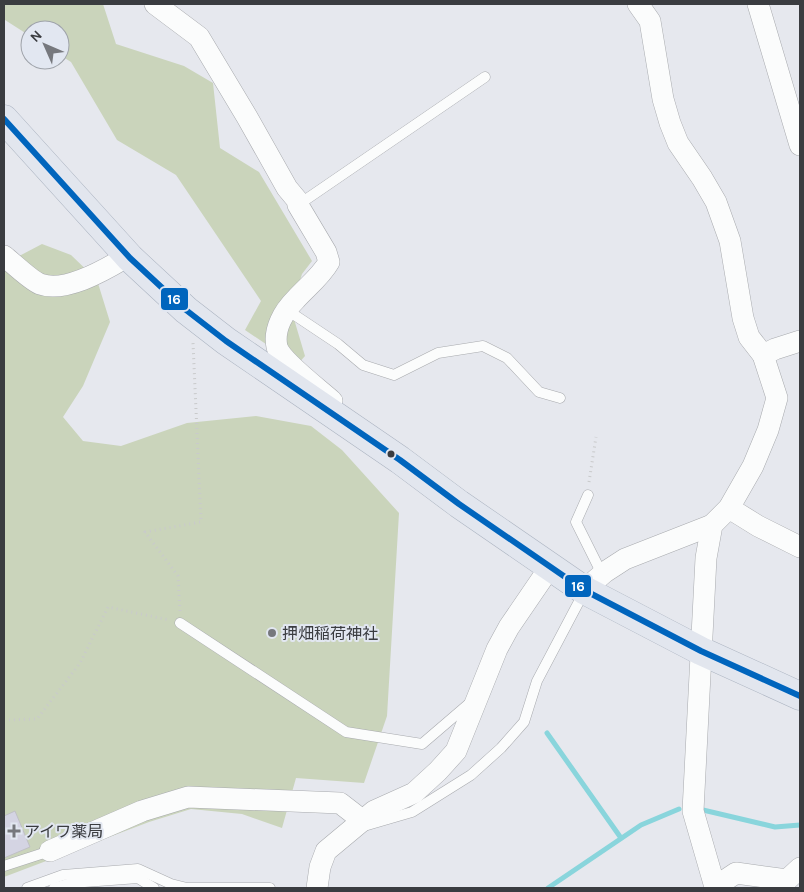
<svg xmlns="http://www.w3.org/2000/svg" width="804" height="892" viewBox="0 0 804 892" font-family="Karla,'Noto Sans JP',sans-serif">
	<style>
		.green { fill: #cad4bb }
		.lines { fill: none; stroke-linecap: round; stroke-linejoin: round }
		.stream { stroke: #89d5dc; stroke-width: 5 }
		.building { fill: #d4d4e3; stroke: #c0c0c5 }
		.service-casing { stroke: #a8aaae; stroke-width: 11 }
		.minor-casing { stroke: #a8aaae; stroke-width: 22 }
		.trunk-casing { stroke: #acb4c1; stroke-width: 29 }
		.path { stroke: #c9cacb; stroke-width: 3; stroke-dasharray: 1 4; stroke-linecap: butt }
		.service { stroke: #fbfcfc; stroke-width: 10 }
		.minor { stroke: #fbfcfc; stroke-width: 21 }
		.trunk { stroke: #e2e6ee; stroke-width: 28 }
		.bus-1-casing { stroke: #e2e7f1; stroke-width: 10 }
		.bus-1 { stroke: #0065bd; stroke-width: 6 }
		.bus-dot { fill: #3a3c40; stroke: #e2e7f1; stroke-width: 2 }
		.poi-dot { fill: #76787d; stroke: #e2e7f1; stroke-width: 2 }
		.labels { text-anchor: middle; stroke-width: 4; stroke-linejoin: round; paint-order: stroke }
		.poi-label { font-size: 16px; fill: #3a3c40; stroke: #e2e7f1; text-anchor: start }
		.line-badge { stroke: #e2e7f1; stroke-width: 2 }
		.badge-label { font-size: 14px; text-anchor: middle; font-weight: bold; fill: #fff }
	</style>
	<rect width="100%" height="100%" fill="#e6e8ee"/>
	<!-- green -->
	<g class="green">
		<path d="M 4,4 L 103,4 L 116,44 L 184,66 L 213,83 L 220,148 L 259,172 L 312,261 L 302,274 L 291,309 L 305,356 L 297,365 L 245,330 L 261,301 L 176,175 L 117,140 L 71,62 L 60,55 L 60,30 L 30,30 L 30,36 L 5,20 Z"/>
		<path d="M 42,244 L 71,255 L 97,280 L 110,322 L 83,386 L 63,417 L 83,441 L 121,446 L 187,423 L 256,416 L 311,426 L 342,450 L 399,513 L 387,716 L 364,783 L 296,778 L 282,828 L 242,814 L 191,809 L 149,822 L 4,877 L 4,264 Z"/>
	</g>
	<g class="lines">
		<!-- stream -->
		<g class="stream">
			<path d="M 547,733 L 621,838"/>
			<path d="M 703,810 L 775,827 L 800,825"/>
			<path d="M 548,888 L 641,825 L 679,809"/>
		</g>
	</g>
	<!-- building -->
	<path class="building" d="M 15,811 L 30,847 L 4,858 L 4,816 Z"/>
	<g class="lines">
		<!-- service casing -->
		<g class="service-casing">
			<g id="service">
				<path d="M 298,205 L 485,77"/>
				<path d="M 287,310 L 338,344 L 363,365 L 394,375 L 438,353 L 483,346 L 507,358 L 539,392 L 560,398"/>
				<path d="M 588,495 L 576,522 L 602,574"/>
				<path d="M 180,623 L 346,732 L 422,744 L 471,702"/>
				<path d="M 364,826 L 412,812 L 471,775 L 501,748 L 524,722 L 537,681 L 584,592"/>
				<path d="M 4,866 L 50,851"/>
				<path d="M 27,888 L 63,875 L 138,869 L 171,884 L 187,888 L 270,888"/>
				<path d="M 54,888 L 71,883 L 138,878 L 154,888"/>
			</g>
		</g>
		<!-- minor casing -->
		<g class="minor-casing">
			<g id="minor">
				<path d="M 155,4 L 199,37 L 247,117 L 287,188 L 297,200 L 298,205 L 326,252 L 329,262 C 321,276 307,287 296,299 C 284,311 273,329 277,347 C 281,361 320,390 332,401"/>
				<path d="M 638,4 L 650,21 L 663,99 L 670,123 L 678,143 L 702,178 L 716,202 L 730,241 L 743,318 L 749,337 L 763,355 L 777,398 L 768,430 L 753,466 L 729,508 L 712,525 L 706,558 L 693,811 L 715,887 L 736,873 L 787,880 L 800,868"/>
				<path d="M 758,4 L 800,145"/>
				<path d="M 4,256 C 13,263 30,280 40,284 C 64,293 103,271 123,259 L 130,258"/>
				<path d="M 763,355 L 775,349 L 800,341"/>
				<path d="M 729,508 L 758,526 L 800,547"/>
				<path d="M 584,590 L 605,572 L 625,559 L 712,525"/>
				<path d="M 50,851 L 142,811 L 188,797 L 340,803 L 362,820"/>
				<path d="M 317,888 L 320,867 L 326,851 L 374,811 L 414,793 L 438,771 L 456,751 L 497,649 L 509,627 L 550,567"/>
			</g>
		</g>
		<!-- trunk casing -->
		<g class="trunk-casing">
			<path id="trunk" d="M 4,119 L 130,258 L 186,310 L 226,341 L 400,460 L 459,504 L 584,590 L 701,651 L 800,696"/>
		</g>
		<!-- path -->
		<g class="path">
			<path d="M 589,482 L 596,437"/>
			<path d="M 180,611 L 178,576 L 145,532 L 201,522 L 193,343"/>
			<path d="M 4,720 L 37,719 L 80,663 L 108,607 L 169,620"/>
		</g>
		<!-- service -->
		<use href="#service" class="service"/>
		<!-- minor -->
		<use href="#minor" class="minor"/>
		<!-- trunk -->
		<use href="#trunk" class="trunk"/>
		<!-- bus-1 casing -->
		<g class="bus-1-casing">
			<path id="bus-1" d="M 4,119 L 130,258 L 186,310 L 226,341 L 400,460 L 459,504 L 584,590 L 701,651 L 800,696"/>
		</g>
		<!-- bus-1 -->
		<use href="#bus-1" class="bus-1"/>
	</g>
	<!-- markers -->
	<circle class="bus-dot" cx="391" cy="454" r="4.5"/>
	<g class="poi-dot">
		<circle cx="272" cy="633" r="5"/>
		<path d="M11.5 823.5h5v5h5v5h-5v5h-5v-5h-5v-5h5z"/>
	</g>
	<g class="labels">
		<!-- poi labels -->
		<g class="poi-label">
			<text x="282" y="639">押畑稲荷神社</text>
			<text x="24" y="837">アイワ薬局</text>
		</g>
	</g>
	<g class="line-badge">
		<rect x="160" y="287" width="29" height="24" rx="5" fill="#0065bd"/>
		<rect x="564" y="574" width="28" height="24" rx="5" fill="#0065bd"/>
	</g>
	<g class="badge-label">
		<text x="174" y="304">16</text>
		<text x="578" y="591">16</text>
	</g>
	<!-- border -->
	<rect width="804" height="892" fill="none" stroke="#3a3c40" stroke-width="10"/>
	<!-- north arrow -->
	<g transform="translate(45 45) rotate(315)"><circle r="24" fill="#e2e7f1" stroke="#9fa3aa"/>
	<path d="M0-4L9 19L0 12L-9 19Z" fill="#76787d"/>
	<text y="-8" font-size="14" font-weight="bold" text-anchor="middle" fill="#3a3c40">N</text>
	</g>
</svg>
